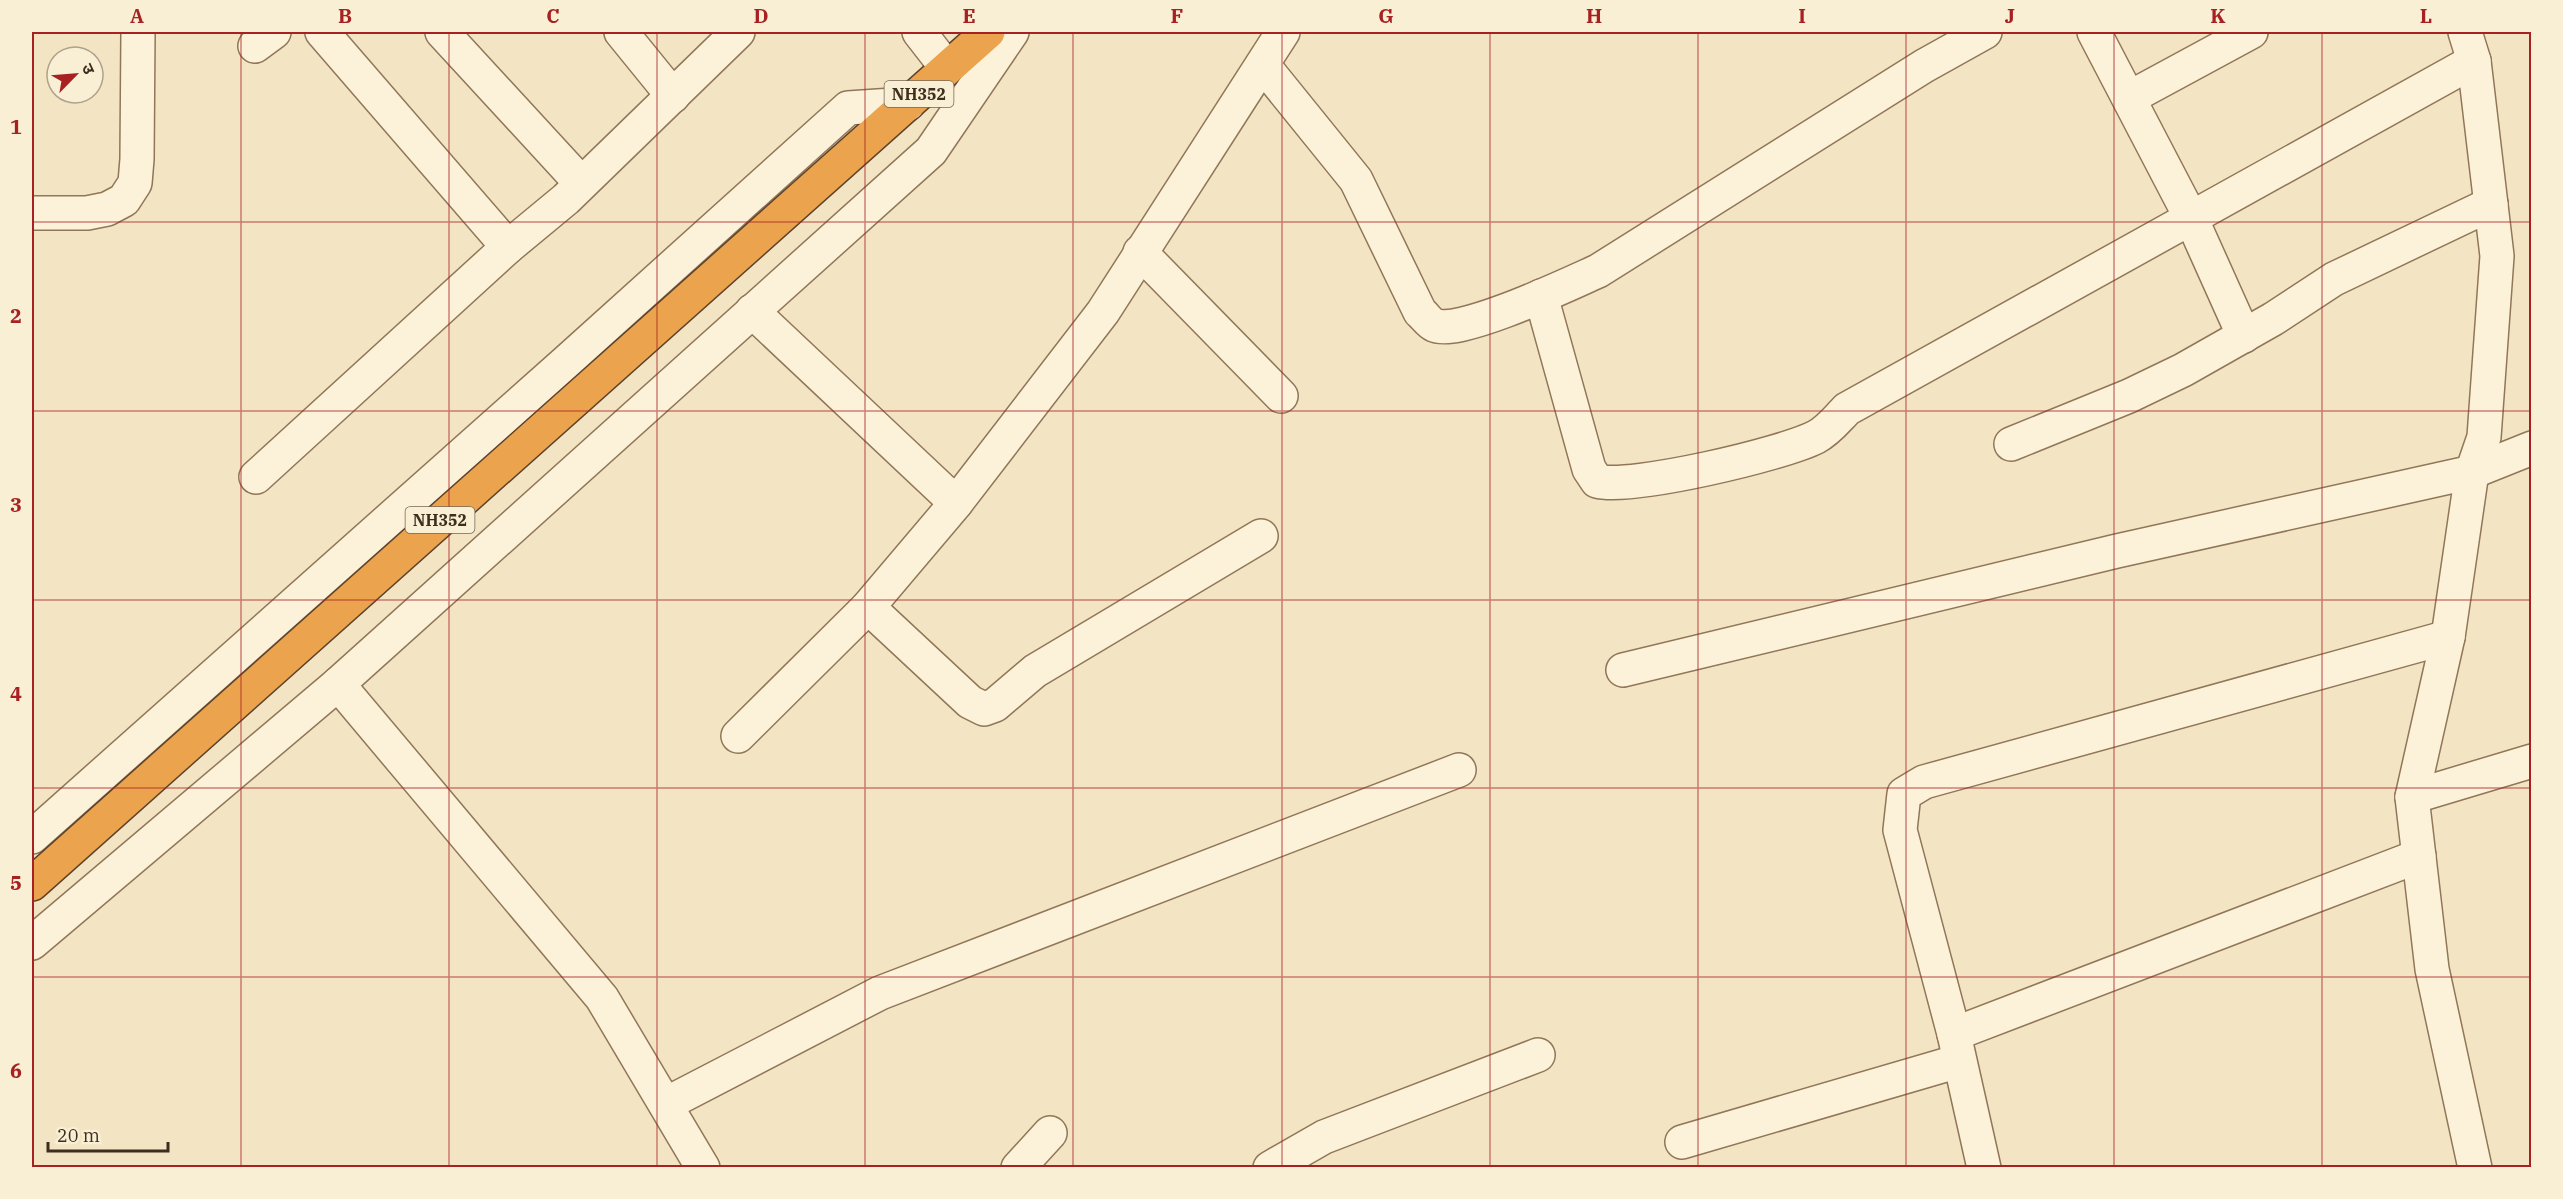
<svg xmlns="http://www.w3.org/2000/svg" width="2563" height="1199" viewBox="0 0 2563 1199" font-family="'IBM Plex Serif','Noto Sans Devanagari',serif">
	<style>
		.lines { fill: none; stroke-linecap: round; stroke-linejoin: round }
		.minor-casing { stroke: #917658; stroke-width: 36 }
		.highway-casing { stroke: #5e432c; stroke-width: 36 }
		.minor { stroke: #fcf2d9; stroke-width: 33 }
		.highway { stroke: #eba44d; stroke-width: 33 }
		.grid { fill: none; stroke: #a72122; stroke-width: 1.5; stroke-opacity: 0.55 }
		.labels { text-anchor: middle; stroke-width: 4.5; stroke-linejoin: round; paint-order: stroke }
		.shield { fill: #f9efd5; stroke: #776755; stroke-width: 1.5 }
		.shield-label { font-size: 16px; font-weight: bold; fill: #3f2d1e }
		.neatline { fill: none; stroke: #a72122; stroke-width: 2 }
		.grid-label { font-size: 20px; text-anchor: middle; font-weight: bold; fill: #a72122 }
	</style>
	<rect width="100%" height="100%" fill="#f3e5c4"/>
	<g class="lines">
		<!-- minor casing -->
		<g class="minor-casing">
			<g id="minor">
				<path d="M 322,32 L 508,247"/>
				<path d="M 442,32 L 581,183"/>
				<path d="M 621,32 L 673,96"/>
				<path d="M 919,32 L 947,68"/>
				<path d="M 2094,32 L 2191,218 L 2244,336"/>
				<path d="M 2465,32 L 2474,61 L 2497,256 L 2484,437 L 2472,472 L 2448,637 L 2412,797 L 2432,969 L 2475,1168"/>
				<path d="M 255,46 L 274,32"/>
				<path d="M 1263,65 L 1356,180 L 1420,312 C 1424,315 1429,323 1434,325 C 1458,337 1571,283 1598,271 L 1924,66 L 1985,32"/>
				<path d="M 2129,98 L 2251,32"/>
				<path d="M 32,213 L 87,213 L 107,209 L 124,200 L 135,183 L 137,159 L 138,32"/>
				<path d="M 1140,252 L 1281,396"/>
				<path d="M 1541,296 L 1589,469 L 1597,481 C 1631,490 1783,454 1816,437 C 1829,430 1837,419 1847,409 L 2474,61"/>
				<path d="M 752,311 L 956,503"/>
				<path d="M 2011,444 L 2129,396 L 2183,370 L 2273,319 L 2334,279 L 2491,204"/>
				<path d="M 256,477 L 508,247 L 566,199 L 738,32"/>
				<path d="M 868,607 L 970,702 L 984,709 L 995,705 L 1035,671 L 1261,536"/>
				<path d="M 1623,670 L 2117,551 L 2472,472 L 2532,448"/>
				<path d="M 338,684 L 602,998 L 703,1168"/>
				<path d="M 738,736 L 868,607 L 956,503 L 1103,312 L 1283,32"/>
				<path d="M 2412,797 L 2532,761"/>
				<path d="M 32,837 L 566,362 L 848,108 L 908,104"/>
				<path d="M 32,943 L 338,684 L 931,151 L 1012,32"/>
				<path d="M 1954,1034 L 2419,856"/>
				<path d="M 666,1104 L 880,993 L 1459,770"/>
				<path d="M 1682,1142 L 1959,1061"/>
				<path d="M 1018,1168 L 1050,1133"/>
				<path d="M 1270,1168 L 1324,1137 L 1538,1055"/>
				<path d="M 1984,1168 L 1954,1034 L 1900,830 L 1904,794 L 1924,782 L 2448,637"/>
			</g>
		</g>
		<!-- highway casing -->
		<g class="highway-casing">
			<path id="highway" d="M 32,884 L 988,32"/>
		</g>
		<!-- minor -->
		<use href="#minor" class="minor"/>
		<!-- highway -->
		<use href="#highway" class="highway"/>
	</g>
	<!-- grid -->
	<path class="grid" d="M 241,32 L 241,1168M 449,32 L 449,1168M 657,32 L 657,1168M 865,32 L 865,1168M 1073,32 L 1073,1168M 1282,32 L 1282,1168M 1490,32 L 1490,1168M 1698,32 L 1698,1168M 1906,32 L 1906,1168M 2114,32 L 2114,1168M 2322,32 L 2322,1168M 32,222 L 2532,222M 32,411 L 2532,411M 32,600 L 2532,600M 32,788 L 2532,788M 32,977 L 2532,977"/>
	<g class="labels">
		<!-- shield labels -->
		<g class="shield">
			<rect x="884.5" y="81" width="69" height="26" rx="4.5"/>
			<rect x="405.5" y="507" width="69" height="26" rx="4.5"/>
		</g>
		<g class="shield-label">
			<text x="919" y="100">NH352</text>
			<text x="440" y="526">NH352</text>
		</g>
	</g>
	<!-- border -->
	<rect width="2563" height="1199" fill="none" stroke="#f9efd5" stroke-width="66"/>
	<!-- north arrow -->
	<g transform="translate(75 75) rotate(65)"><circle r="28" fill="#f9efd5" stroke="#afa18c" stroke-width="1.5"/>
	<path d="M0-4.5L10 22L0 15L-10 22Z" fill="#a72122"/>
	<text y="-9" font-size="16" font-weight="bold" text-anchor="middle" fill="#3f2d1e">उ</text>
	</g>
	<!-- scale -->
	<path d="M48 1142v9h120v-9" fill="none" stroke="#3f2d1e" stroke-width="3"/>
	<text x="57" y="1142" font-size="18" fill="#3f2d1e" stroke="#f9efd5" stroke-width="4.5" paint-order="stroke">20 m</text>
	<rect x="33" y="33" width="2497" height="1133" class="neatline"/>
	<g class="grid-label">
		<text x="137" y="23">A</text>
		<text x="345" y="23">B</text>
		<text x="553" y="23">C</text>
		<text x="761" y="23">D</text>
		<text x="969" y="23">E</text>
		<text x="1177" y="23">F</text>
		<text x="1386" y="23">G</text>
		<text x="1594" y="23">H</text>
		<text x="1802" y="23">I</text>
		<text x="2010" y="23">J</text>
		<text x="2218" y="23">K</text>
		<text x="2426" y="23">L</text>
		<text x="16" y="134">1</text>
		<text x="16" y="323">2</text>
		<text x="16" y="512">3</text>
		<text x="16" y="701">4</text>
		<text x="16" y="890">5</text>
		<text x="16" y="1078">6</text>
	</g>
</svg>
